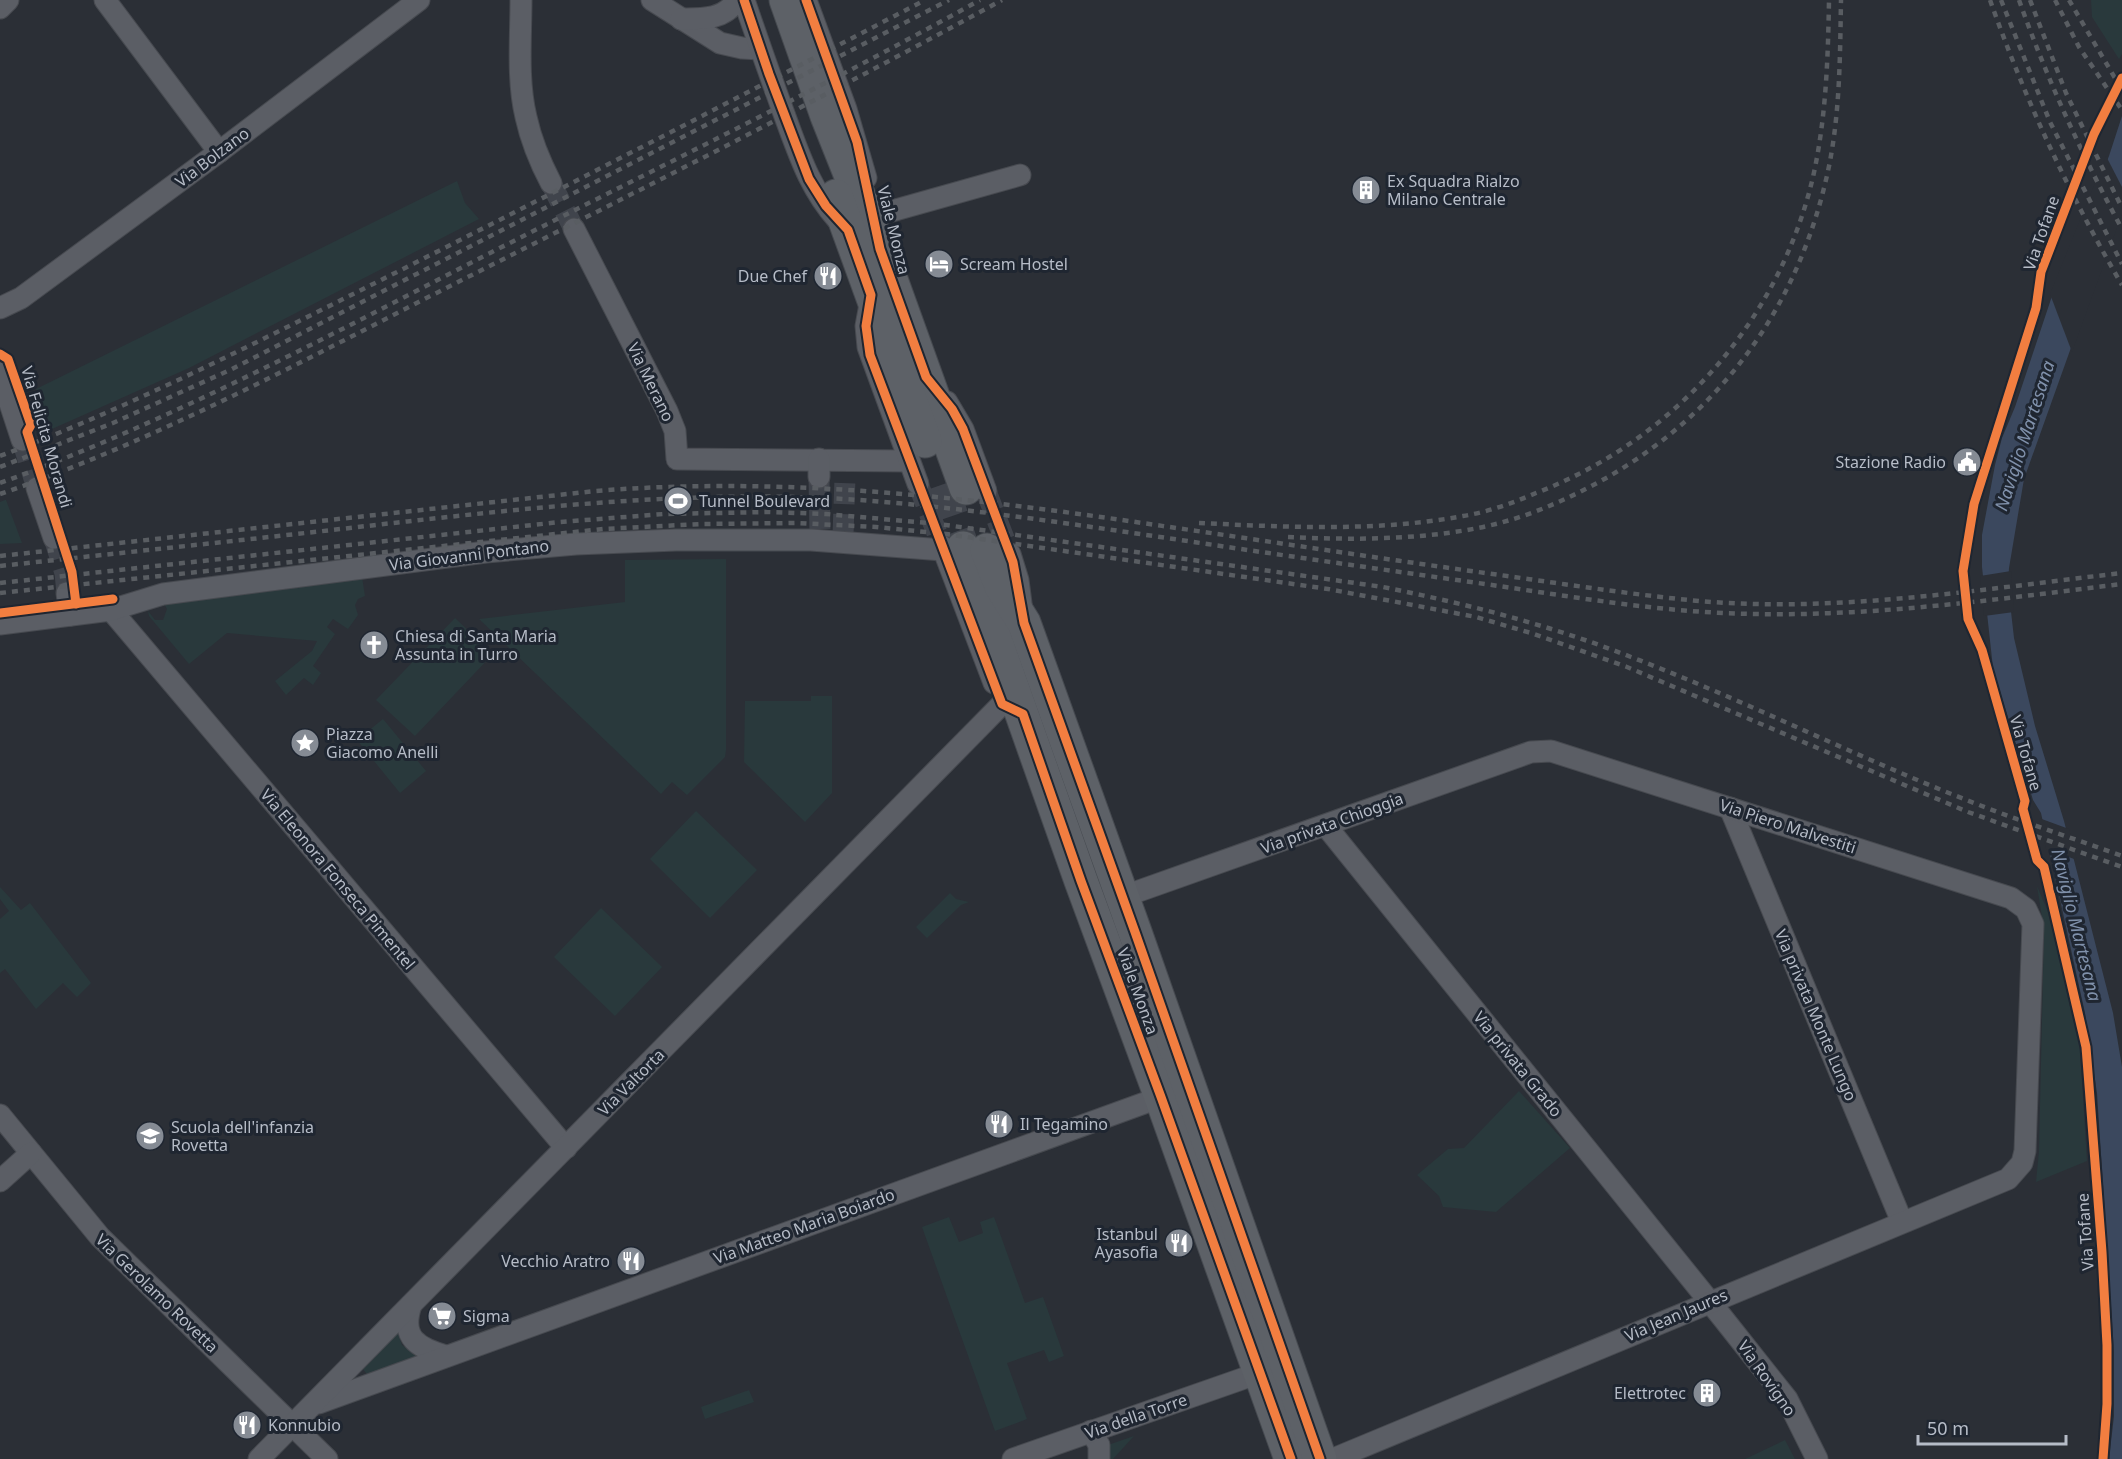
<svg xmlns="http://www.w3.org/2000/svg" width="2122" height="1459" viewBox="0 0 2122 1459" font-family="'Noto Sans',sans-serif">
	<style>
		.green { fill: #29393c }
		.water { fill: #3b485e }
		.pier { fill: #2b2f36 }
		.lines { fill: none; stroke-linecap: round; stroke-linejoin: round }
		.minor-tunnel { stroke: #40444c; stroke-width: 21; stroke-dasharray: 21 10; stroke-linecap: butt }
		.primary-tunnel { stroke: #40444c; stroke-width: 33; stroke-dasharray: 33 16; stroke-linecap: butt }
		.minor-casing { stroke: #474a50; stroke-width: 23 }
		.primary-casing { stroke: #464a50; stroke-width: 35 }
		.minor { stroke: #5b5e65; stroke-width: 21 }
		.primary { stroke: #5d6167; stroke-width: 33 }
		.rail { stroke: #595d62; stroke-width: 4.5; stroke-dasharray: 6 6; stroke-linecap: butt }
		.cycleway-casing { stroke: #1f2631; stroke-width: 13 }
		.cycleway { stroke: #f27e40; stroke-width: 9 }
		.labels { text-anchor: middle; stroke-width: 6; stroke-linejoin: round; paint-order: stroke }
		.street-label { font-size: 16px; fill: #b6bcc7; stroke: #1f2631 }
		.poi-label { font-size: 16px; fill: #b6bcc7; stroke: #1f2631; text-anchor: start }
		.water-label { font-size: 18px; font-style: italic; fill: #8091ab; stroke: #1f2631 }
	</style>
	<rect width="100%" height="100%" fill="#2b2f36"/>
	<!-- green -->
	<g class="green">
		<path d="M 2091,0 L 2122,0 L 2122,54 L 2119,59 L 2092,17 Z"/>
		<path d="M 457,181 L 465,203 L 479,219 L 189,368 L 52,429 L 36,389 Z"/>
		<path d="M 5,500 L 6,500 L 22,543 L 0,544 L 0,502 Z"/>
		<path d="M 726,559 L 726,750 L 725,757 L 687,795 L 672,782 L 661,794 L 479,619 L 625,602 L 625,560 Z"/>
		<path d="M 362,577 L 365,596 L 358,599 L 355,605 L 358,615 L 348,629 L 333,619 L 327,627 L 335,634 L 313,666 L 321,673 L 313,685 L 304,678 L 286,695 L 275,681 L 312,651 L 317,641 L 227,633 L 189,664 L 149,616 L 148,611 L 155,620 L 163,620 L 167,609 L 163,602 Z"/>
		<path d="M 455,618 L 493,654 L 415,736 L 376,700 Z"/>
		<path d="M 811,696 L 832,696 L 832,793 L 805,822 L 744,762 L 745,701 L 811,701 Z"/>
		<path d="M 383,719 L 426,771 L 400,793 L 357,740 Z"/>
		<path d="M 696,811 L 757,870 L 710,918 L 650,859 Z"/>
		<path d="M 2037,886 L 2048,912 L 2080,1050 L 2087,1161 L 2036,1182 L 2039,1151 L 2044,930 Z"/>
		<path d="M 0,887 L 21,910 L 30,903 L 91,983 L 77,997 L 63,983 L 36,1009 L 5,969 L 0,973 L 0,919 L 9,911 L 0,899 Z"/>
		<path d="M 950,893 L 956,899 L 969,902 L 961,905 L 927,938 L 916,927 Z"/>
		<path d="M 601,908 L 662,967 L 615,1016 L 554,957 Z"/>
		<path d="M 1519,1091 L 1570,1148 L 1496,1212 L 1443,1207 L 1439,1196 L 1417,1175 L 1448,1149 L 1464,1148 Z"/>
		<path d="M 949,1217 L 959,1242 L 983,1233 L 980,1222 L 994,1217 L 1025,1303 L 1043,1297 L 1064,1356 L 1049,1362 L 1044,1350 L 1007,1363 L 1027,1419 L 995,1431 L 922,1227 Z"/>
		<path d="M 397,1330 L 402,1345 L 416,1356 L 370,1373 L 366,1373 L 363,1369 L 364,1363 Z"/>
		<path d="M 749,1390 L 754,1402 L 705,1419 L 701,1407 Z"/>
		<path d="M 1134,1436 L 1113,1459 L 1107,1459 L 1108,1445 Z"/>
		<path d="M 1785,1440 L 1795,1459 L 1745,1459 Z"/>
	</g>
	<!-- water -->
	<path class="water" d="M 2122,116 L 2122,205 L 2024,479 L 2009,568 L 2008,585 L 2014,638 L 2035,726 L 2064,821 L 2113,1013 L 2122,1067 L 2122,1459 L 2109,1459 L 2114,1416 L 2114,1352 L 2097,1093 L 2085,1013 L 2041,813 L 2033,800 L 1993,668 L 1982,567 L 1982,535 L 1995,465 L 2002,438 L 2015,407 L 2051,299 L 2109,156 Z"/>
	<!-- pier -->
	<g class="pier">
		<path d="M 2106,156 L 2122,187 L 2122,214 L 2072,352 L 2050,294 Z"/>
		<path d="M 2011,571 L 2014,612 L 1984,616 L 1980,576 Z"/>
		<path d="M 2039,818 L 2069,829 L 2077,860 L 2046,849 Z"/>
	</g>
	<g class="lines">
		<!-- minor-tunnel -->
		<g class="minor-tunnel">
			<path d="M 551,183 L 574,229"/>
			<path d="M 22,440 L 37,488"/>
			<path d="M 819,477 L 820,534"/>
			<path d="M 918,484 L 942,546"/>
			<path d="M 986,491 L 1010,554"/>
			<path d="M 843,535 L 845,478"/>
			<path d="M 54,538 L 65,573 L 67,593"/>
		</g>
		<!-- primary-tunnel -->
		<path class="primary-tunnel" d="M 941,485 L 963,548"/>
		<!-- minor casing -->
		<g class="minor-casing">
			<g id="minor">
				<path d="M 105,0 L 219,152"/>
				<path d="M 521,0 C 521,38 517,80 526,117 C 531,140 540,162 551,183"/>
				<path d="M 652,0 L 720,43 L 742,48 L 760,49"/>
				<path d="M 744,0 C 758,41 772,81 787,122 C 800,157 811,190 837,219"/>
				<path d="M 806,0 L 846,109 L 866,178"/>
				<path d="M 0,8 L 8,0"/>
				<path d="M 681,19 C 702,19 724,20 737,0"/>
				<path d="M 874,216 L 1020,175"/>
				<path d="M 574,229 L 667,411 L 675,431 L 677,459 L 909,461"/>
				<path d="M 871,299 L 866,326 L 868,347 L 918,484"/>
				<path d="M 0,308 L 21,298 L 219,152 L 419,0"/>
				<path d="M 0,373 L 22,440"/>
				<path d="M 947,402 L 963,429 L 986,491"/>
				<path d="M 819,459 L 819,477"/>
				<path d="M 37,488 L 54,538"/>
				<path d="M 942,546 L 994,683"/>
				<path d="M 1010,554 L 1018,580 L 1022,611"/>
				<path d="M 67,593 L 70,615"/>
				<path d="M 111,610 L 566,1148"/>
				<path d="M 0,624 L 111,610 L 163,594 L 486,552 L 576,544 L 676,540 L 811,540 L 943,550"/>
				<path d="M 1730,808 L 1902,1222"/>
				<path d="M 1326,826 L 1722,1317 L 1787,1399 L 1817,1459"/>
				<path d="M 1122,897 L 1531,752 L 1551,751 L 2011,898 L 2026,909 L 2033,924 L 2025,1151 L 2022,1163 L 2008,1179 L 1333,1459"/>
				<path d="M 0,1115 L 100,1237 L 327,1459"/>
				<path d="M 0,1181 L 31,1153"/>
				<path d="M 411,1305 C 400,1338 418,1348 446,1356"/>
				<path d="M 319,1403 L 1161,1097"/>
				<path d="M 1091,1431 L 1099,1445 L 1099,1459"/>
				<path d="M 259,1459 L 1002,704"/>
				<path d="M 1013,1459 L 1259,1373"/>
			</g>
		</g>
		<!-- primary casing -->
		<g class="primary-casing">
			<g id="primary">
				<path d="M 786,0 L 827,116 L 880,249 L 966,488"/>
				<path d="M 836,196 L 925,441"/>
				<path d="M 963,548 L 1081,881 L 1161,1097 L 1291,1459"/>
				<path d="M 987,550 L 1001,586 L 1024,623 L 1135,932 L 1320,1459"/>
			</g>
		</g>
		<!-- minor -->
		<use href="#minor" class="minor"/>
		<!-- primary -->
		<use href="#primary" class="primary"/>
		<!-- rail -->
		<g class="rail">
			<path d="M 1990,0 C 2025,99 2069,194 2122,285"/>
			<path d="M 2001,0 L 2050,122 L 2122,264"/>
			<path d="M 2019,0 C 2047,79 2082,155 2122,229"/>
			<path d="M 2030,0 L 2066,93 L 2122,208"/>
			<path d="M 2055,0 L 2079,47 L 2122,110"/>
			<path d="M 2069,0 L 2122,90"/>
			<path d="M 0,456 C 136,405 265,338 395,273 C 573,183 749,92 925,0"/>
			<path d="M 0,467 L 113,423 L 232,369 L 949,0"/>
			<path d="M 0,483 C 171,421 330,335 492,252 C 655,169 820,89 980,0"/>
			<path d="M 0,494 C 160,439 308,358 458,282 C 640,190 823,98 1002,0"/>
			<path d="M 1199,523 C 1286,527 1377,532 1463,516 C 1488,512 1513,503 1536,493 C 1674,440 1779,322 1813,177 C 1826,119 1828,59 1829,0"/>
			<path d="M 1288,537 C 1351,540 1416,540 1478,528 C 1524,519 1567,500 1608,477 C 1725,409 1799,304 1828,171 C 1840,115 1840,57 1841,0"/>
			<path d="M 0,556 L 595,491 C 785,476 968,497 1156,525 C 1273,542 1390,560 1507,576 C 1571,585 1635,595 1699,601 C 1840,613 1982,589 2122,573"/>
			<path d="M 0,566 C 128,552 256,539 384,524 C 537,507 690,490 844,499 C 955,506 1064,523 1174,539 C 1273,554 1372,568 1471,582 C 1549,593 1627,607 1705,612 C 1845,621 1983,601 2122,584"/>
			<path d="M 0,583 L 560,522 L 664,514 L 768,512 L 826,514 L 939,524 L 1383,587 C 1467,604 1550,625 1631,657 C 1744,700 1852,755 1964,799 C 2016,820 2070,837 2122,856"/>
			<path d="M 0,593 L 603,529 L 701,524 L 797,523 L 876,527 L 946,534 L 1328,589 L 1476,617 L 1531,633 L 1627,667 L 1968,812 L 2122,867"/>
		</g>
		<!-- cycleway casing -->
		<g class="cycleway-casing">
			<g id="cycleway">
				<path d="M 744,0 L 769,74 L 809,179 L 826,206 L 848,230 L 871,295 L 866,326 L 870,355 L 1002,704 L 1023,714 L 1081,881 L 1161,1097 L 1291,1459"/>
				<path d="M 806,0 L 857,142 L 880,249 L 926,377 L 952,409 L 963,429 L 1013,562 L 1024,623 L 1135,932 L 1320,1459"/>
				<path d="M 0,354 L 8,359 L 31,425 L 27,432 L 72,572 L 76,604"/>
				<path d="M 0,613 L 113,599"/>
				<path d="M 2103,1459 L 2107,1404 L 2107,1345 L 2102,1252 L 2086,1047 L 2044,867 L 2037,860 L 2023,809 L 2025,801 L 1982,650 L 1968,619 L 1963,571 L 1974,504 L 2036,308 L 2041,272 L 2094,134 L 2122,78"/>
			</g>
		</g>
		<!-- cycleway -->
		<use href="#cycleway" class="cycleway"/>
	</g>
	<!-- icons -->
	<defs>
		<g id="building-disc" transform="scale(1.5)"><circle r="9.5" fill="#858b94" stroke="#1f2631"/><path d="M-4-6H4V6H1V3H-1V6H-4ZM-2.5-4.3h1.7v1.8h-1.7ZM.8-4.3h1.7v1.8H.8ZM-2.5-1h1.7V.8h-1.7ZM.8-1h1.7V.8H.8Z" fill="#fff"/></g>
		<g id="hotel-disc" transform="scale(1.5)"><circle r="9.5" fill="#858b94" stroke="#1f2631"/><path d="M-6-4.5h1.5V1H6V5H4.5V3h-9V5H-6ZM-4 0a1.8 1.8 0 1 1 3.6 0ZM.5 0V-2.5h3Q6-2.5 6 0Z" fill="#fff"/></g>
		<g id="restaurant-disc" transform="scale(1.5)"><circle r="9.5" fill="#858b94" stroke="#1f2631"/><path d="M-5-6h1v4h1v-4h1v4h1v-4h1v5L-1.5 .5V6h-2V.5L-5-1ZM5-6V6H3V1.5H1.5Q1.5-4 5-6Z" fill="#fff"/></g>
		<g id="civic-disc" transform="scale(1.5)"><circle r="9.5" fill="#858b94" stroke="#1f2631"/><path d="M-.6-6.5H3V-4.5H.6V-3L4-1V1h2V6H-6V1h2V-1L-.6-3ZM-1.2 2.5V6h2.4V2.5Z" fill="#fff"/></g>
		<g id="stadium-disc" transform="scale(1.5)"><circle r="9.5" fill="#858b94" stroke="#1f2631"/><path d="M0-5a6.5 5 0 1 0 0 10a6.5 5 0 1 0 0-10ZM-3.5-1.8h7v3.6h-7Z" fill="#fff"/></g>
		<g id="church-disc" transform="scale(1.5)"><circle r="9.5" fill="#858b94" stroke="#1f2631"/><path d="M-1.2-6h2.4v3.5h3.3v2.4h-3.3V6h-2.4V-.1h-3.3v-2.4h3.3Z" fill="#fff"/></g>
		<g id="sight-disc" transform="scale(1.5)"><circle r="9.5" fill="#858b94" stroke="#1f2631"/><path d="M0-6L1.8-2.2L6-1.7L2.9 1.2L3.7 5.4L0 3.3L-3.7 5.4L-2.9 1.2L-6-1.7L-1.8-2.2Z" fill="#fff"/></g>
		<g id="school-disc" transform="scale(1.5)"><circle r="9.5" fill="#858b94" stroke="#1f2631"/><path d="M0-5L7-2L0 1L-7-2ZM-4 1L0 2.5L4 1V4Q0 6-4 4Z" fill="#fff"/></g>
		<g id="supermarket-disc" transform="scale(1.5)"><circle r="9.5" fill="#858b94" stroke="#1f2631"/><path d="M-6-5.5h2.5l.6 2H6L4.5 2H-2.5L-4.4-4H-6ZM-1.5 3.2a1.3 1.3 0 1 0 .1 0ZM3 3.2a1.3 1.3 0 1 0 .1 0Z" fill="#fff"/></g>
	</defs>
	<g fill-rule="evenodd">
		<use href="#building-disc" x="1366" y="190"/>
		<use href="#hotel-disc" x="939" y="264"/>
		<use href="#restaurant-disc" x="828" y="276"/>
		<use href="#civic-disc" x="1967" y="462"/>
		<use href="#stadium-disc" x="678" y="501"/>
		<use href="#church-disc" x="374" y="645"/>
		<use href="#sight-disc" x="305" y="743"/>
		<use href="#restaurant-disc" x="999" y="1124"/>
		<use href="#school-disc" x="150" y="1136"/>
		<use href="#restaurant-disc" x="1179" y="1243"/>
		<use href="#restaurant-disc" x="631" y="1261"/>
		<use href="#supermarket-disc" x="442" y="1316"/>
		<use href="#building-disc" x="1707" y="1393"/>
		<use href="#restaurant-disc" x="247" y="1425"/>
	</g>
	<g class="labels">
		<!-- street labels -->
		<g class="street-label">
			<text transform="translate(212 157) rotate(-37)" y="6">Via Bolzano</text>
			<text transform="translate(894 230) rotate(76)" y="6">Viale Monza</text>
			<text transform="translate(2041 233) rotate(-71)" y="6">Via Tofane</text>
			<text transform="translate(651 382) rotate(64)" y="6">Via Merano</text>
			<text transform="translate(47 437) rotate(74)" y="6">Via Felicita Morandi</text>
			<text transform="translate(469 555) rotate(-7)" y="6">Via Giovanni Pontano</text>
			<text transform="translate(2026 753) rotate(74)" y="6">Via Tofane</text>
			<text transform="translate(1332 823) rotate(-20)" y="6">Via privata Chioggia</text>
			<text transform="translate(1788 826) rotate(18)" y="6">Via Piero Malvestiti</text>
			<text transform="translate(338 879) rotate(50)" y="6">Via Eleonora Fonseca Pimentel</text>
			<text transform="translate(1138 991) rotate(70)" y="6">Viale Monza</text>
			<text transform="translate(1816 1015) rotate(67)" y="6">Via privata Monte Lungo</text>
			<text transform="translate(1518 1064) rotate(51)" y="6">Via privata Grado</text>
			<text transform="translate(631 1082) rotate(-45)" y="6">Via Valtorta</text>
			<text transform="translate(804 1226) rotate(-20)" y="6">Via Matteo Maria Boiardo</text>
			<text transform="translate(2085 1232) rotate(-94)" y="6">Via Tofane</text>
			<text transform="translate(157 1293) rotate(44)" y="6">Via Gerolamo Rovetta</text>
			<text transform="translate(1676 1315) rotate(-23)" y="6">Via Jean Jaures</text>
			<text transform="translate(1767 1378) rotate(55)" y="6">Via Rovigno</text>
			<text transform="translate(1136 1416) rotate(-19)" y="6">Via della Torre</text>
		</g>
		<!-- poi labels -->
		<g class="poi-label">
			<text x="1387" y="187">Ex Squadra Rialzo<tspan x="1387" dy="18">Milano Centrale</tspan></text>
			<text x="960" y="270">Scream Hostel</text>
			<text x="807" y="282" text-anchor="end">Due Chef</text>
			<text x="1946" y="468" text-anchor="end">Stazione Radio</text>
			<text x="699" y="507">Tunnel Boulevard</text>
			<text x="395" y="642">Chiesa di Santa Maria<tspan x="395" dy="18">Assunta in Turro</tspan></text>
			<text x="326" y="740">Piazza<tspan x="326" dy="18">Giacomo Anelli</tspan></text>
			<text x="1020" y="1130">Il Tegamino</text>
			<text x="171" y="1133">Scuola dell'infanzia<tspan x="171" dy="18">Rovetta</tspan></text>
			<text x="1158" y="1240" text-anchor="end">Istanbul<tspan x="1158" dy="18">Ayasofia</tspan></text>
			<text x="610" y="1267" text-anchor="end">Vecchio Aratro</text>
			<text x="463" y="1322">Sigma</text>
			<text x="1686" y="1399" text-anchor="end">Elettrotec</text>
			<text x="268" y="1431">Konnubio</text>
		</g>
		<!-- water labels -->
		<g class="water-label">
			<text transform="translate(2025 436) rotate(-72)" y="6">Naviglio Martesana</text>
			<text transform="translate(2076 925) rotate(76)" y="6">Naviglio Martesana</text>
		</g>
	</g>
	<!-- scale -->
	<path d="M1918 1435v9h148v-9" fill="none" stroke="#b6bcc7" stroke-width="3"/>
	<text x="1927" y="1435" font-size="18" fill="#b6bcc7" stroke="#1f2631" stroke-width="4.5" paint-order="stroke">50 m</text>
</svg>
